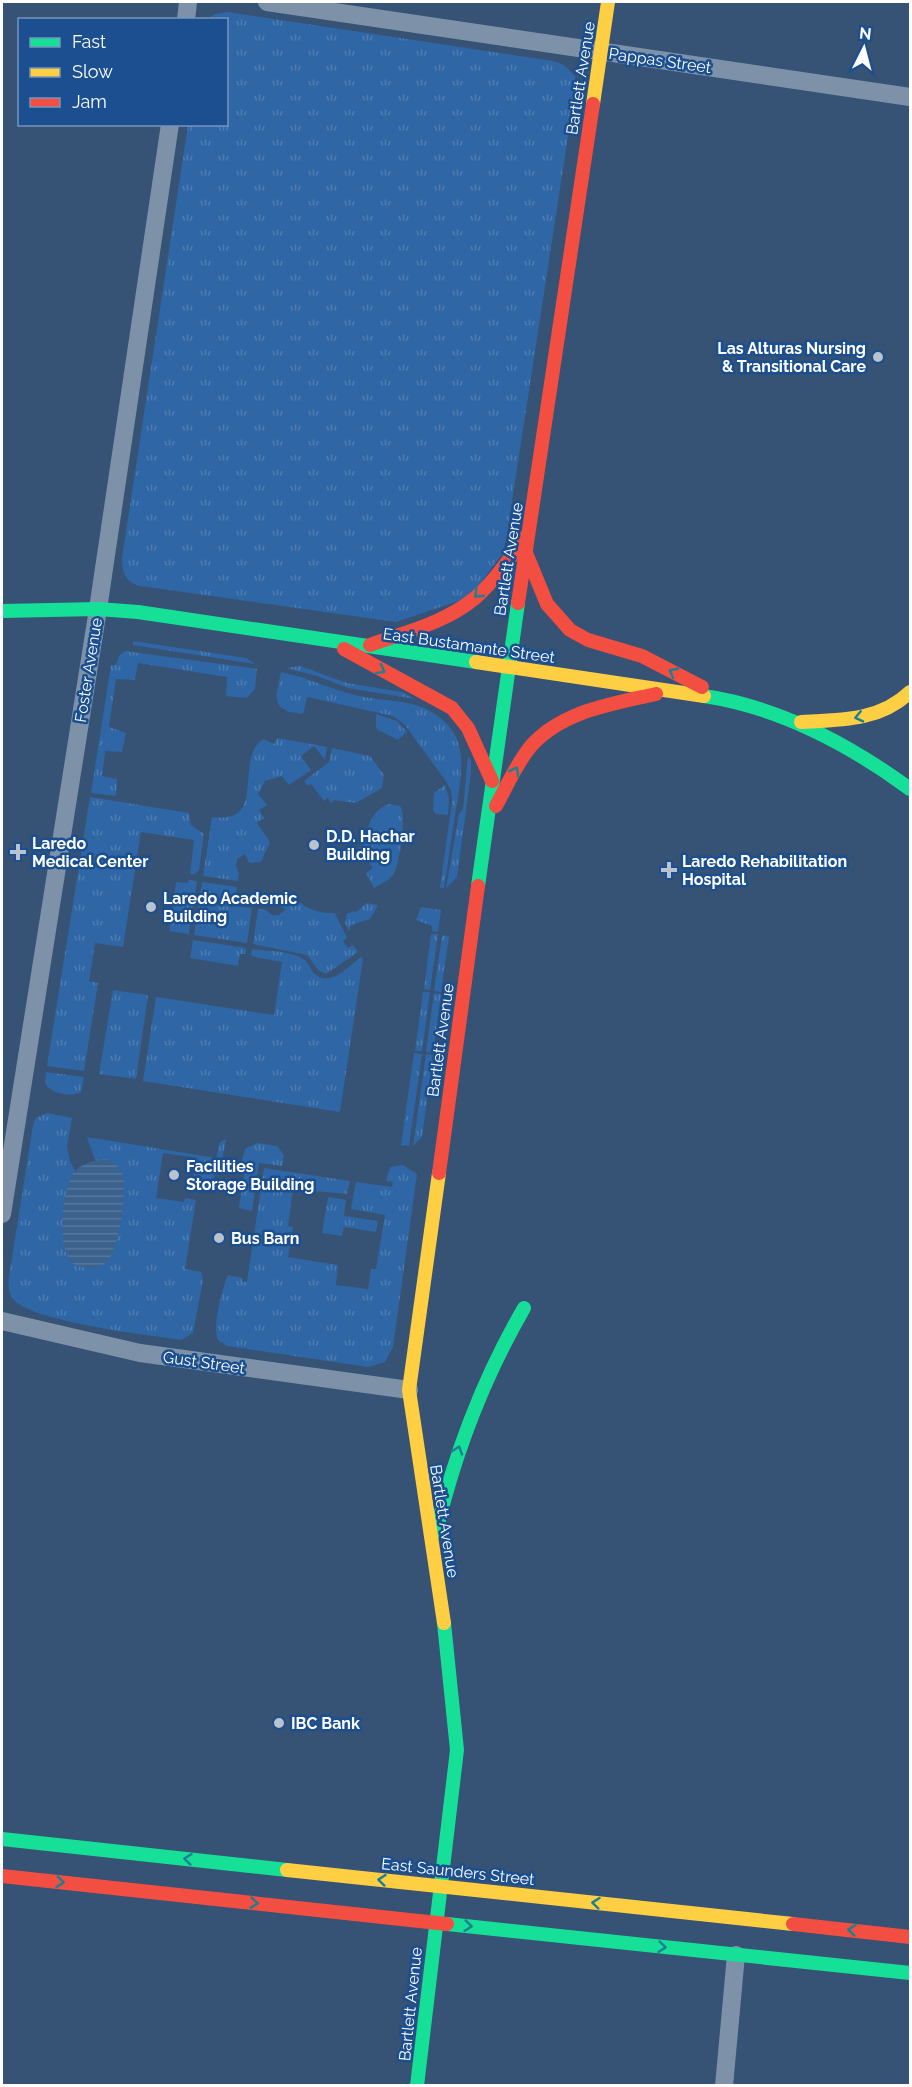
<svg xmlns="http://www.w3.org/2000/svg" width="912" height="2087" viewBox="0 0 912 2087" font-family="Raleway,sans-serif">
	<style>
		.grass { fill: url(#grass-tufts) }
		.water { fill: url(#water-rules) }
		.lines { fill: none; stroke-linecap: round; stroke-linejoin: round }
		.street { stroke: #7d92a8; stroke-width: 18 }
		.fast { stroke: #16e098; stroke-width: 14 }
		.slow { stroke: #ffcf43; stroke-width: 14 }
		.jam { stroke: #f24e42; stroke-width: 14 }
		.oneway { stroke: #198292 }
		.poi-dot { fill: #b9c2ce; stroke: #1b4f8f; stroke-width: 2 }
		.labels { text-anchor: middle; stroke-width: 5; stroke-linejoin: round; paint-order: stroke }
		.street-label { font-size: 16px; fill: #fff; stroke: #1b4f8f }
		.poi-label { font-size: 16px; font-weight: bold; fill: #fff; stroke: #1b4f8f; text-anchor: start }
	</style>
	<defs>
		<pattern id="grass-tufts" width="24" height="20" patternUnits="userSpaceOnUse" patternTransform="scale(1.5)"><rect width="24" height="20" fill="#2f66a5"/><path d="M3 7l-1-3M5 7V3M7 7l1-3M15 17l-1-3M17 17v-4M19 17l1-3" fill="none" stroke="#4e7db2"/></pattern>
		<pattern id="water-rules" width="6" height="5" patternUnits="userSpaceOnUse" patternTransform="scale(1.5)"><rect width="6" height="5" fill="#3b618d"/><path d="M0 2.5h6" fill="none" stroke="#58799e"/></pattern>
	</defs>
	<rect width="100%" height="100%" fill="#365274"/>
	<!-- grass -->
	<g class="grass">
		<path d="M 228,12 L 553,61 L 564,65 L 575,76 L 575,91 L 506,540 L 502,554 L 470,597 L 396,622 L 140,586 C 125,582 122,572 122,558 L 188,125 L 226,124 L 226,20 L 207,19 L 215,14 Z"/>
		<path d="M 133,641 L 246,658 L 255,664 L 133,645 Z"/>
		<path d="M 125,651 L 257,669 L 255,689 L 247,698 L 226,696 L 227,677 L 138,663 L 135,680 L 116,679 L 109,727 L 126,733 L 122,752 L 105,751 L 102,776 L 117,779 L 116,796 L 91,793 L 111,665 L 116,665 L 119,656 Z"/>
		<path d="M 300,666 L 347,683 L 402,692 L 415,699 L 348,688 L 317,676 L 286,668 Z"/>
		<path d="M 281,672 C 307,677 330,689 355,695 C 378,701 407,699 428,710 C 474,734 461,775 455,815 C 451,840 448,864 444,888 L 440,888 L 452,802 L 451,790 L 445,780 L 405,725 L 393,716 L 307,697 L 303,714 L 289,712 L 279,706 L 276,696 Z"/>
		<path d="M 376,714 L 397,721 L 407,732 L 398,740 L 378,730 L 376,727 Z"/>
		<path d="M 277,738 L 327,747 L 325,760 L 314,746 L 301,756 L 311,770 L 289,785 L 282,776 L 265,781 L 258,794 L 267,805 L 259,810 L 264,818 L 257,823 L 270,842 L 261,862 L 249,863 L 245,854 L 237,859 L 236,866 L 239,873 L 238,881 L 203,876 L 212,817 C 269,825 233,759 263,739 L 274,744 Z"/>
		<path d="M 332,748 L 370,756 L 384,775 L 382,788 L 356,803 L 334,800 L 331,803 L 328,798 L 324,801 L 311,784 L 308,786 L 304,781 L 329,762 Z"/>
		<path d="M 468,756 L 471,760 L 471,773 L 457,877 L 446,888 L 459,814 L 463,809 Z"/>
		<path d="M 445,785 L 449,798 L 448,815 L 436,814 L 433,810 L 434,793 Z"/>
		<path d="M 90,797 L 189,813 L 191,825 L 204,834 L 199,870 L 195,874 L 190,874 L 194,840 L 141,832 L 123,947 L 95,943 L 89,981 L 98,983 L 84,1071 L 47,1066 Z"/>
		<path d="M 389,804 L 400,806 C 407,814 400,865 393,875 C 389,881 380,884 374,888 L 366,873 L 373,868 L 358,848 L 362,846 L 359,842 C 371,828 369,811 389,804 Z"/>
		<path d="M 189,880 L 197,881 L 189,934 L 169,931 L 176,882 L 188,883 Z"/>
		<path d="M 202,882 L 237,887 L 234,906 L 252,908 L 247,943 L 194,935 Z"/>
		<path d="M 286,890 C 300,905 314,914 335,913 L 347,938 L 343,941 L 348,948 L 353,945 L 358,952 L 326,974 L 318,970 L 307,955 L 253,944 L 258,909 L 266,910 L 272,915 L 279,915 L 286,909 L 279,906 L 280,897 Z"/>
		<path d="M 366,903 L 378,905 L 370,919 L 351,925 L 349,931 L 345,923 L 347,913 L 358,911 Z"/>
		<path d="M 421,907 L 441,910 L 438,932 L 432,931 L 432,926 L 416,920 Z"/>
		<path d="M 431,934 L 438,934 L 430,990 L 424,989 Z"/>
		<path d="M 442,935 L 449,936 L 441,992 L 434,991 Z"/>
		<path d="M 193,940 L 246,948 L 245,954 L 240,954 L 238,966 L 190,958 Z"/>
		<path d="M 252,949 C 267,951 289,951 302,958 C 309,962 309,968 314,973 C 329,989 349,966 361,957 L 363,959 L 340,1112 L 143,1081 L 156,997 L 274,1015 L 282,962 L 254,957 L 251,955 Z"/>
		<path d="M 113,990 L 148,995 L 136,1079 L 99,1074 Z"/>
		<path d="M 423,992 L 430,992 L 422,1051 L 415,1051 Z"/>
		<path d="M 434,993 L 441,994 L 433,1053 L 426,1052 Z"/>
		<path d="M 414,1053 L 422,1054 L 409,1146 L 401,1145 Z"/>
		<path d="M 426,1054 L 433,1055 L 422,1137 L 413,1146 Z"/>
		<path d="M 46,1072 L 84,1077 L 81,1092 C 71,1098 51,1094 45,1083 Z"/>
		<path d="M 47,1113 L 72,1118 L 67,1146 L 70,1161 L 78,1176 L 97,1166 L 87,1137 L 216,1158 L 220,1142 L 226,1139 L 221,1165 L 212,1181 L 193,1178 L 195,1165 L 191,1164 L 192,1157 L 163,1153 L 156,1198 L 184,1202 L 185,1198 L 196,1200 L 185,1269 L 201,1272 L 203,1280 L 193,1333 L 181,1340 C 149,1335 32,1322 13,1299 C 8,1292 8,1285 9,1277 L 33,1125 L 36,1118 Z"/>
		<path d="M 257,1143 L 277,1146 L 284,1155 L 282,1166 L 259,1163 L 252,1211 L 239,1208 L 244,1174 L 240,1168 L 245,1149 Z"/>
		<path d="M 403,1165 L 417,1174 L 393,1347 L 385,1362 L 368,1367 L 227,1346 L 218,1340 C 212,1328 222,1288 228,1275 L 242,1278 L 242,1281 L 247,1282 L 264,1168 L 350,1181 L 347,1194 L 293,1189 L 288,1226 L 293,1227 L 288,1257 L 338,1265 L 336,1285 L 368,1289 L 371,1269 L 376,1269 L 385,1215 L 351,1209 L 356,1182 L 392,1187 L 393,1182 L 386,1181 L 390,1167 Z"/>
		<path d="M 328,1197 L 346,1200 L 344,1216 L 378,1221 L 376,1232 L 344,1227 L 342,1236 L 322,1233 Z"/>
	</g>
	<!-- water -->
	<path class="water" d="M 106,1159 C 111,1162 118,1165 121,1170 C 129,1185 119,1247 108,1260 C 101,1269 88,1269 78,1266 C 54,1260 61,1184 76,1170 C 84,1163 96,1160 106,1159 Z"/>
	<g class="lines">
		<!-- street -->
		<g class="street">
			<path d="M 267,2 L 910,97"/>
			<path d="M 186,20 L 188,2"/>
			<path d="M 2,1214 L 98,609 L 170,124"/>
			<path d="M 2,1321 L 140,1353 L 409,1390"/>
			<path d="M 724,2086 L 736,1955"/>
		</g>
		<!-- fast -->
		<g class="fast">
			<path d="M 2,611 L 98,609 L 138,612 L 476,662"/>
			<path d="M 704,696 C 779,707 850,745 910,789"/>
			<path d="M 478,886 L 518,603"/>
			<path d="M 436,1532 C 455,1452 483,1379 524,1308"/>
			<path d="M 2,1839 L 287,1870"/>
			<path d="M 447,1924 L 910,1973"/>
			<path d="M 417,2086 L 457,1750 L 444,1623"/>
		</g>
		<!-- slow -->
		<g class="slow">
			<path d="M 593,104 L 608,2"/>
			<path d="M 476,662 L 704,696"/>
			<path d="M 801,722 C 840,720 880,721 910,692"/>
			<path d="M 439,1173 L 409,1390 L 444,1623"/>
			<path d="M 287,1870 L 793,1924"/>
		</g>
		<!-- jam -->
		<g class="jam">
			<path d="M 526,553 L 547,604 L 570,630 L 588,640 L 642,656 L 702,687"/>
			<path d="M 518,603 L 593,104"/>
			<path d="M 370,645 C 406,632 445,623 475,598 C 496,580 511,556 528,534"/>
			<path d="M 344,649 L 452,708 L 468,728 L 492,781"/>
			<path d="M 496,806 C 507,786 516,764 531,746 C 562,711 612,704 656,694"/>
			<path d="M 439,1173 L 478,886"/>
			<path d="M 2,1876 L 447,1924"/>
			<path d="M 793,1924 L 910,1937"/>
		</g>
	</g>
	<!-- one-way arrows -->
	<defs><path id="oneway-chevron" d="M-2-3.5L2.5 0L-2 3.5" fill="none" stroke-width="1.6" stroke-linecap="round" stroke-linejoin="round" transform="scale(1.5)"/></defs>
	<g class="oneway">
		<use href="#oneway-chevron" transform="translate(478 594) rotate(136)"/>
		<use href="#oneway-chevron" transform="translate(381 670) rotate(29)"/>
		<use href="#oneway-chevron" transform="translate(673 672) rotate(-152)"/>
		<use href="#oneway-chevron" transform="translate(859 717) rotate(167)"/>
		<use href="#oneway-chevron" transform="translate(515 771) rotate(-61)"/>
		<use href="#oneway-chevron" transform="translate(458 1450) rotate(-72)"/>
		<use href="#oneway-chevron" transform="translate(188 1859) rotate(-174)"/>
		<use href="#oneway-chevron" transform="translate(382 1880) rotate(-174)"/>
		<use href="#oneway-chevron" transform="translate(60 1882) rotate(6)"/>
		<use href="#oneway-chevron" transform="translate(254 1903) rotate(6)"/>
		<use href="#oneway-chevron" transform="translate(596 1903) rotate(-174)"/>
		<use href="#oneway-chevron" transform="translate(468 1926) rotate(6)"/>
		<use href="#oneway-chevron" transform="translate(852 1930) rotate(-174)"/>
		<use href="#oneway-chevron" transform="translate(662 1947) rotate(6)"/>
	</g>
	<!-- markers -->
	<g class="poi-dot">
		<circle cx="878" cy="357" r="6"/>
		<circle cx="314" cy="845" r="6"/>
		<path d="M15 843h6v6h6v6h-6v6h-6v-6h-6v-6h6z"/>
		<path d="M666 861h6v6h6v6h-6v6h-6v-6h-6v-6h6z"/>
		<circle cx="151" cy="907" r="6"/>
		<circle cx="174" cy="1175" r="6"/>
		<circle cx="219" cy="1238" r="6"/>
		<circle cx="279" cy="1723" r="6"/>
	</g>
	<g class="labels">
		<!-- street labels -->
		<g class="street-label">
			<text transform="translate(660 60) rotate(8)" y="6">Pappas Street</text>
			<text transform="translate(580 78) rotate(-81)" y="6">Bartlett Avenue</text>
			<text transform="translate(508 559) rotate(-81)" y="6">Bartlett Avenue</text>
			<text transform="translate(469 645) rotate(8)" y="6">East Bustamante Street</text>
			<text transform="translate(88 670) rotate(-81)" y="6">Foster Avenue</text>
			<text transform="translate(440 1040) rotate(-82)" y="6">Bartlett Avenue</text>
			<text transform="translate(204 1362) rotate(8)" y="6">Gust Street</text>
			<text transform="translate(445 1521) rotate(81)" y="6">Bartlett Avenue</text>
			<text transform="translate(458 1871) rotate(6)" y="6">East Saunders Street</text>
			<text transform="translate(410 2004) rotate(-84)" y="6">Bartlett Avenue</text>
		</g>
		<!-- poi labels -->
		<g class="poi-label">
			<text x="866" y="354" text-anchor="end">Las Alturas Nursing<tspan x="866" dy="18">&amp; Transitional Care</tspan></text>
			<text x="326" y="842">D.D. Hachar<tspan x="326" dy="18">Building</tspan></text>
			<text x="32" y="849">Laredo<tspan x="32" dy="18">Medical Center</tspan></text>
			<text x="682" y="867">Laredo Rehabilitation<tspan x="682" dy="18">Hospital</tspan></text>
			<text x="163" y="904">Laredo Academic<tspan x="163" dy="18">Building</tspan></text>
			<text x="186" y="1172">Facilities<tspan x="186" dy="18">Storage Building</tspan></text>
			<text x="231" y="1244">Bus Barn</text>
			<text x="291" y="1729">IBC Bank</text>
		</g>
	</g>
	<!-- border -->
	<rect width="912" height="2087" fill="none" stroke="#ffffff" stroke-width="6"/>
	<!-- legend -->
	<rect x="18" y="18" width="210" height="108" fill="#1b4f8f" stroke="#7695bc" stroke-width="1.5"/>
	<rect x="30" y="38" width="30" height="9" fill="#16e098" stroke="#7695bc" stroke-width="1.5"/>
	<text x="72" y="48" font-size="18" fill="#ffffff">Fast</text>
	<rect x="30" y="68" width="30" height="9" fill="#ffcf43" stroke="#7695bc" stroke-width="1.5"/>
	<text x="72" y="78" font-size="18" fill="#ffffff">Slow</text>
	<rect x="30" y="98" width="30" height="9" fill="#f24e42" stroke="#7695bc" stroke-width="1.5"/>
	<text x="72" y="108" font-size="18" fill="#ffffff">Jam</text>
	<!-- north arrow -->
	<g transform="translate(864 48) rotate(6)" stroke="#1b4f8f" stroke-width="4.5" paint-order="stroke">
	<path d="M0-4.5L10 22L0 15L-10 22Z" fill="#ffffff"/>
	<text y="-9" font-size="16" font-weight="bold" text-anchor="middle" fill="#ffffff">N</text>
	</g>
</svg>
